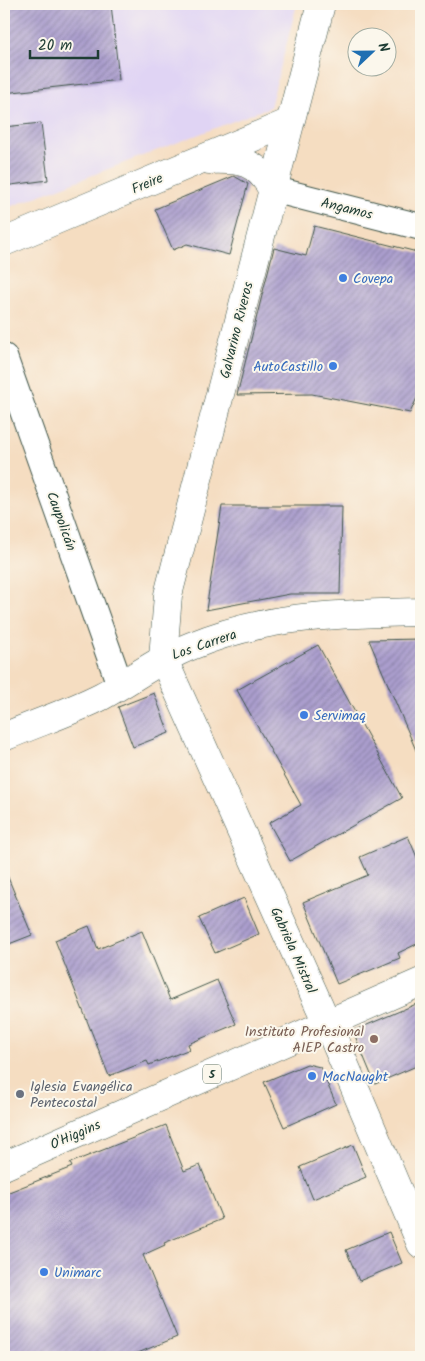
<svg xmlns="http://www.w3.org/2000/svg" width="425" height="1361" viewBox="0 0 425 1361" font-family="Kalam,sans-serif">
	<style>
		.built { fill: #e0d4f4 }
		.building { fill: url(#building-hatch) }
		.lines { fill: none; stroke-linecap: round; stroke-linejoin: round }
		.minor-casing { stroke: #3f5549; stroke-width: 28 }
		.secondary-casing { stroke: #3f5549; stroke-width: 29 }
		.trunk-casing { stroke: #3f5549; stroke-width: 29 }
		.minor { stroke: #fff; stroke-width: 26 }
		.secondary { stroke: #fff; stroke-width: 28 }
		.trunk { stroke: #fff; stroke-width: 28 }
		.shop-dot { fill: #3f7fe0; stroke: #fbf7ec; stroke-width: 2 }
		.education-dot { fill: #8d6e63; stroke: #fbf7ec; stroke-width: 2 }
		.worship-dot { fill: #6b7280; stroke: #fbf7ec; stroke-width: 2 }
		.labels { text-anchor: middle; stroke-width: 4; stroke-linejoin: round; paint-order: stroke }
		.shield { fill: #fbf7ec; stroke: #61756b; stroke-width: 1 }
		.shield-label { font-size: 12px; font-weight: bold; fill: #1f3d34 }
		.street-label { font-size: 14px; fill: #1f3d34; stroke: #fbf7ec }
		.shop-label { font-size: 14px; fill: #366cbe; stroke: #fbf7ec; text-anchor: start }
		.education-label { font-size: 14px; fill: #785e54; stroke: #fbf7ec; text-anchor: end }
		.worship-label { font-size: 14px; fill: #5b616d; stroke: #fbf7ec; text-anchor: start }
	</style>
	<defs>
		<pattern id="building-hatch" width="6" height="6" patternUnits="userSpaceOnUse" patternTransform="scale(1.25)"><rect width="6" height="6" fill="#ab9ece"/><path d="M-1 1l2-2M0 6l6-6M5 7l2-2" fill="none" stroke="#8b82a8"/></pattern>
	</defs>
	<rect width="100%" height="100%" fill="#fbf7ec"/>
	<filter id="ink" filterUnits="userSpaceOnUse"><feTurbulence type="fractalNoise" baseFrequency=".02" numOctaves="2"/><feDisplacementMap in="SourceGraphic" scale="10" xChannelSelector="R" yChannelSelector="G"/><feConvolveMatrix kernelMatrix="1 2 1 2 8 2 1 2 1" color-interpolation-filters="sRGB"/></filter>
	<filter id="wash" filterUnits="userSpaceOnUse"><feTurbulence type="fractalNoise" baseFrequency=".0096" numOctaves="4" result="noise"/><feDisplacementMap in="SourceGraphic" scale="20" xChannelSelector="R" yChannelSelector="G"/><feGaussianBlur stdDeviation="1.12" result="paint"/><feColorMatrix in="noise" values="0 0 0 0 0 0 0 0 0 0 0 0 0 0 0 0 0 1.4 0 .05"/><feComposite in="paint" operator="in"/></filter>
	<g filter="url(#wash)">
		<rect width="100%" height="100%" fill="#f5ddc1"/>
		<!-- built -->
		<path class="built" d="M 4,4 L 297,4 L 270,107 L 4,209 Z"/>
		<g id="blocks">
			<!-- building -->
			<g class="building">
				<path d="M 4,4 L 111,4 L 119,80 L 4,93 Z"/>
				<path d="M 41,123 L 48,180 L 4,186 L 4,127 Z"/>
				<path d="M 234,176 L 248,184 L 229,255 L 187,244 L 173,250 L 155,209 Z"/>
				<path d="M 314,226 L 421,253 L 421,389 L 410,413 L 312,394 L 237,395 L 274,248 L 306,256 Z"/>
				<path d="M 222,506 L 342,506 L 340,594 L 290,594 L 206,610 Z"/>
				<path d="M 421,639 L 421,762 L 369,640 Z"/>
				<path d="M 318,645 L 402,798 L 290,861 L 269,823 L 301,805 L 237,690 Z"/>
				<path d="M 154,693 L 169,733 L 133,747 L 118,707 Z"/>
				<path d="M 408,836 L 421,867 L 421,942 L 398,953 L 400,958 L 337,984 L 303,902 L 368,875 L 360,857 Z"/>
				<path d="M 4,868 L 32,935 L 4,946 Z"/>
				<path d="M 244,898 L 259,934 L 215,953 L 199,918 Z"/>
				<path d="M 89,926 L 98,949 L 142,931 L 170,1000 L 217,980 L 236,1024 L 188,1044 L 190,1049 L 149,1065 L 147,1061 L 109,1076 L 55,940 Z"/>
				<path d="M 421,1002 L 421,1064 L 375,1084 L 353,1031 Z"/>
				<path d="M 307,1064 L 320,1067 L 336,1104 L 284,1127 L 264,1082 Z"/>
				<path d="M 166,1125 L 184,1171 L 200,1165 L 222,1219 L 164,1243 L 165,1245 L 143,1255 L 177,1337 L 128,1357 L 4,1357 L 4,1194 L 72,1167 L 70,1163 Z"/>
				<path d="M 353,1145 L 366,1177 L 313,1199 L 300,1167 Z"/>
				<path d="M 389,1232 L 402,1263 L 359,1281 L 346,1250 Z"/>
			</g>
		</g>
	</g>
	<g filter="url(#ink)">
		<use href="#blocks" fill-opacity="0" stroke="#3f5549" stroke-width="1"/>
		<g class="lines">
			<!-- minor casing -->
			<g class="minor-casing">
				<g id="minor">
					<path d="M 272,189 L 421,227"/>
					<path d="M 4,357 L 120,685"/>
				</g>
			</g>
			<!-- secondary casing -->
			<g class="secondary-casing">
				<g id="secondary">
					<path d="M 321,4 L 168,595 L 163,658 L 327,1023 L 421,1244"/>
					<path d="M 209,160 C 240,159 256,160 272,189"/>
					<path d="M 4,242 L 290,122"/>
					<path d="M 4,737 C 36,723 71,712 102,696 C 132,680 158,659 191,646 C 268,614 340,614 421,612"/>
				</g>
			</g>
			<!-- trunk casing -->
			<g class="trunk-casing">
				<path id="trunk" d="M 4,1166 L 421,982"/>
			</g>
			<!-- minor -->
			<use href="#minor" class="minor"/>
			<!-- secondary -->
			<use href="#secondary" class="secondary"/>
			<!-- trunk -->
			<use href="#trunk" class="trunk"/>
		</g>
	</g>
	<!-- markers -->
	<g class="shop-dot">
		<circle cx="343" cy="278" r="5"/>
		<circle cx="333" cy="366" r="5"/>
		<circle cx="304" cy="715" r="5"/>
		<circle cx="312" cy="1076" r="5"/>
		<circle cx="44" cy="1272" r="5"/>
	</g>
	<circle class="education-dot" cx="374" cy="1039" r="5"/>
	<circle class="worship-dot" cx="20" cy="1094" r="5"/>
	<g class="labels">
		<!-- shield labels -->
		<rect class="shield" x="203" y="1064.5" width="18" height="19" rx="4"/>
		<g class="shield-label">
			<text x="212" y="1078">5</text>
		</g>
		<!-- street labels -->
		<g class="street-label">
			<text transform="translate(147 183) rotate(-23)" y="5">Freire</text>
			<text transform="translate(347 208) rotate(14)" y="5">Angamos</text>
			<text transform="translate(236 330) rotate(-76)" y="5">Galvarino Riveros</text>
			<text transform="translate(62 521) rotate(70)" y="5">Caupolicán</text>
			<text transform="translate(204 644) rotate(-19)" y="5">Los Carrera</text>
			<text transform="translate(294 950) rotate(66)" y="5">Gabriela Mistral</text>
			<text transform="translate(75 1134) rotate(-24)" y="5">O'Higgins</text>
		</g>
		<!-- shop labels -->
		<g class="shop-label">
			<text x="353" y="283">Covepa</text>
			<text x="323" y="371" text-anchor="end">AutoCastillo</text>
			<text x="314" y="720">Servimaq</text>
			<text x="322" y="1081">MacNaught</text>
			<text x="54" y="1277">Unimarc</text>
		</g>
		<!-- education labels -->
		<g class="education-label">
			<text x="364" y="1036">Instituto Profesional<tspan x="364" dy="16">AIEP Castro</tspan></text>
		</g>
		<!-- worship labels -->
		<g class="worship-label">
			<text x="30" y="1091">Iglesia Evangélica<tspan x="30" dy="16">Pentecostal</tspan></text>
		</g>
	</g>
	<!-- margin -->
	<rect width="425" height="1361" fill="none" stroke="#fbf7ec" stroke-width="20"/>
	<!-- north arrow -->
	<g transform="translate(372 52) rotate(68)"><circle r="24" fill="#fbf7ec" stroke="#a3ada2"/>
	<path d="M0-4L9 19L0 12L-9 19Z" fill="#1f6fb2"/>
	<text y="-8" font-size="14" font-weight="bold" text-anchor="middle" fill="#1f3d34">N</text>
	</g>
	<!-- scale -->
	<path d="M30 50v8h68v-8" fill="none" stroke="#1f3d34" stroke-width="2.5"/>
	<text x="38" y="50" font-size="15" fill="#1f3d34" stroke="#fbf7ec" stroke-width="4" paint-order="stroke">20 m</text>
</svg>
